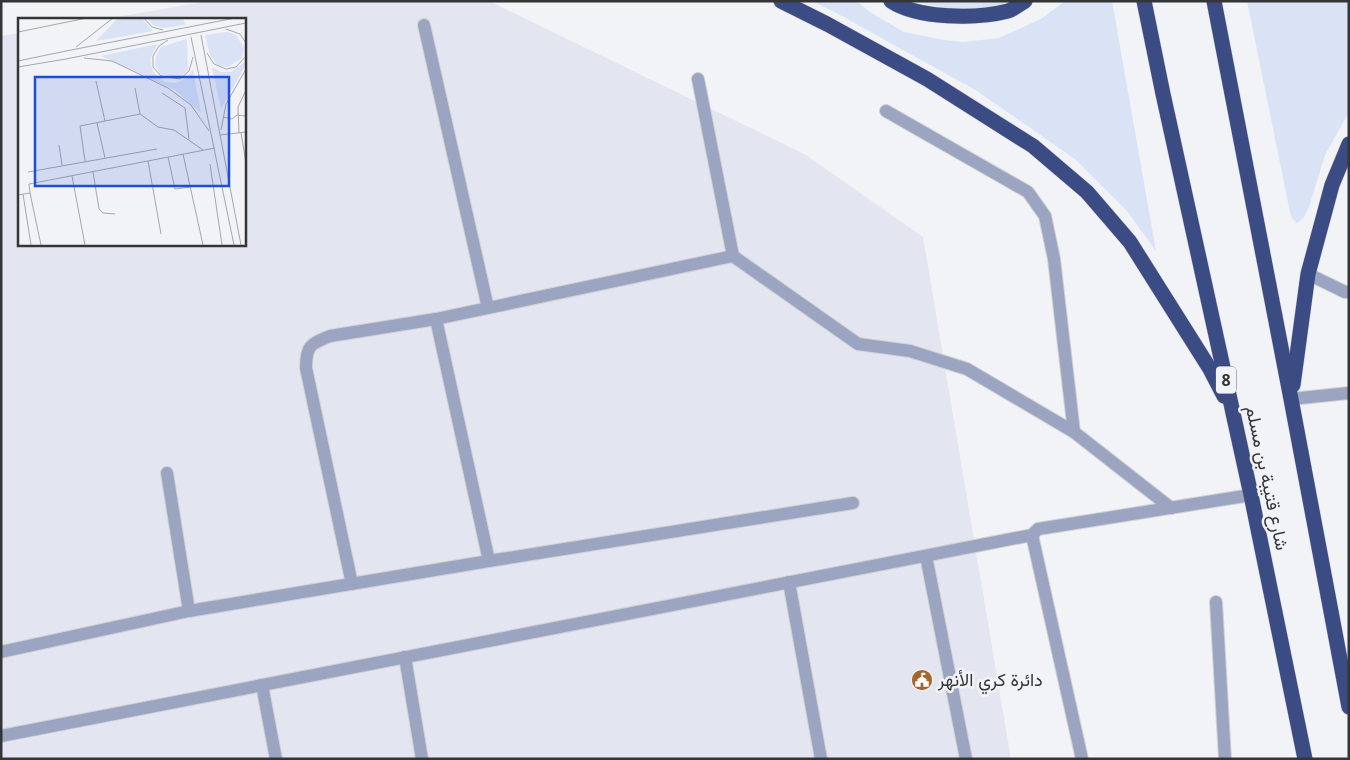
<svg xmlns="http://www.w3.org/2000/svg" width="1350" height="760" viewBox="0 0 1350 760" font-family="'Open Sans',Vazirmatn,sans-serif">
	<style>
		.built { fill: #e3e6f0 }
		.green { fill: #dae2f6 }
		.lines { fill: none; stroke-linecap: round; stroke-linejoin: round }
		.minor-casing { stroke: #d0d1d3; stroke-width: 14 }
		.highway-casing { stroke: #d0d1d3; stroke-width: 16 }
		.minor { stroke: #9ba5c1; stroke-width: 12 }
		.highway { stroke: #3b4b83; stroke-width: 15 }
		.labels { text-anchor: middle; stroke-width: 5; stroke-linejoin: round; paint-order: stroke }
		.shield { fill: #f2f3f6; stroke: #6d6e70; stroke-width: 1 }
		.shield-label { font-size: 16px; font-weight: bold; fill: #343536 }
		.street-label { font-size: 18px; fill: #343536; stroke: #f2f3f6 }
		.poi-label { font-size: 18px; fill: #343536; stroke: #f2f3f6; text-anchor: start }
		.inset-road { fill: none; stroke: #a6a7a9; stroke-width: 1 }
		.view { fill: #1d4ed8; fill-opacity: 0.15; stroke: #1d4ed8; stroke-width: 2.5 }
		.inset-edge { fill: none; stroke: #343536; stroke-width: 2.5 }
	</style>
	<rect width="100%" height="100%" fill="#f2f3f6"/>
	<!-- built -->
	<path class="built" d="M 209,1 L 489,1 L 806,155 L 923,237 L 1011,759 L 1,759 L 1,36 L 19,33 L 19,244 L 244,244 L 244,19 L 106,19 Z"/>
	<!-- green -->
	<g class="green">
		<path d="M 812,1 L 856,1 L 870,12 L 904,32 L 944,40 L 963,42 L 999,38 L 1041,19 L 1065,1 L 1112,1 L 1156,251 L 1127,211 L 1075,159 L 977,91 L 840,15 Z"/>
		<path d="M 916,1 L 1012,1 C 979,12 949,11 916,1 Z"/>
		<path d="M 1247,1 L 1349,1 L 1349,112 L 1325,155 L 1309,207 L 1304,217 L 1297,223 L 1292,218 L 1290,212 Z"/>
	</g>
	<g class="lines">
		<!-- minor casing -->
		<g class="minor-casing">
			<g id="minor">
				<path d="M 424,25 L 488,308"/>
				<path d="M 698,79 L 733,256"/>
				<path d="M 886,111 L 1028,192 L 1045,216 L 1054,259 L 1074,432"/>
				<path d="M 1308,274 L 1345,292 L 1349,292"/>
				<path d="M 436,319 L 489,561"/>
				<path d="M 1291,399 L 1349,393"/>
				<path d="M 167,473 L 189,611"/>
				<path d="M 1032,535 L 1082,759"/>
				<path d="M 926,556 L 966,759"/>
				<path d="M 789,582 L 821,759"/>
				<path d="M 352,584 L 306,368 C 306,346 310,344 330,336 L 436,319 L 733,256 L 858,344 L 910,351 L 967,369 L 1074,432 L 1171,508"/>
				<path d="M 1216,602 L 1225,759"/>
				<path d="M 1,652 L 189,611 L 489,561 L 853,503"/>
				<path d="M 405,657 L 422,759"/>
				<path d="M 262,685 L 276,759"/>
				<path d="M 1,736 L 1032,535 L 1038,529 L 1251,495"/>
			</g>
		</g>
		<!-- highway casing -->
		<g class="highway-casing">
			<g id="highway">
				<path d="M 781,1 L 827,24 L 927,79 L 1033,146 L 1087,192 L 1130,242 L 1210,369 L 1224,396"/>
				<path d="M 891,1 C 918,19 977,19 1008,11 C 1014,9 1020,4 1025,1"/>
				<path d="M 1144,1 L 1163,94 L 1251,495 L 1305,759"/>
				<path d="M 1214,1 L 1291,399 L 1349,707"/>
				<path d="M 1293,385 L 1308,274 L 1332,185 L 1349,144"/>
			</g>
		</g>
		<!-- minor -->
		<use href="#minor" class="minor"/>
		<!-- highway -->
		<use href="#highway" class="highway"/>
	</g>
	<!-- icons -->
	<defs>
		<g id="civic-disc" transform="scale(1.125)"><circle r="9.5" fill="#a4662c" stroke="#f2f3f6"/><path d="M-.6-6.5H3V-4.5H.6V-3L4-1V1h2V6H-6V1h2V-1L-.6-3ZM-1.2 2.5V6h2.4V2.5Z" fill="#fff"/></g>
	</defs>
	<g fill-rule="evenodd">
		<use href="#civic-disc" x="922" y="680"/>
	</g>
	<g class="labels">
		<!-- shield labels -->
		<rect class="shield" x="1216" y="366.5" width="20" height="27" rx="4"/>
		<g class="shield-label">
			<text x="1226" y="386">8</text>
		</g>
		<!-- street labels -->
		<g class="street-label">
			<text transform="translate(1267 478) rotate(78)" y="6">شارع قتيبة بن مسلم</text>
		</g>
		<!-- poi labels -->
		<g class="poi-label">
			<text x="938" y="686">دائرة كري الأنهر</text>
		</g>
	</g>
	<!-- overview -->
	<g transform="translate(18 18)">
		<rect width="228" height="228" fill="#f2f3f6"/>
		<path d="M 100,0 L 124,0 L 135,13 L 78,23 ZM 129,0 L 165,0 L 167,7 L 145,10 L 135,7 ZM 209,14 L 218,17 L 226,30 L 224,40 L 210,49 L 200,48 L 192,37 L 187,17 ZM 169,21 L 170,52 L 162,59 L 143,57 L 137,48 L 138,38 L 143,29 ZM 139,26 L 132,41 L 135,54 L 147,64 L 158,65 L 169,60 L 175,51 L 183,95 L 157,72 L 83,38 ZM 227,44 L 227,48 L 203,91 L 194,49 L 203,54 L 213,54 Z" fill="#dae2f6"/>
		<path class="inset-road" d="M 126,0 L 134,9 L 145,12M 208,11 L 222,16 L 228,25M 0,14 L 69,0M 183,17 L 223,227M 173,19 L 216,227M 150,22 L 141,28 L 135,38 L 135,49 L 143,58 L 162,61 L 171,53 L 175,39M 58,29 L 95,0M 48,33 L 217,0M 189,35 L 196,46 L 208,51 L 218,49 L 228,38M 66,40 L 94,43 L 150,70 L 173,87 L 191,113M 48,41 L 228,5M 0,43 L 48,33M 0,49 L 48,41M 78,63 L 87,103M 117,70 L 122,96M 144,75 L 167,90 L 171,121M 205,99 L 214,101 L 219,97 L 228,98M 79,105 L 87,140M 203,112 L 208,86 L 228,51M 221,115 L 220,89 L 228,72M 223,115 L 228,145M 202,117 L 228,114M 41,127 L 44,147M 165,136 L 185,227M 150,139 L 157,171 L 172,169M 67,143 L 62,108 L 122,96 L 140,109 L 156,112 L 185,132M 130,143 L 143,216M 192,146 L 204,227M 10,154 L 139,131M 75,154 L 81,191 L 85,195 L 97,196M 54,158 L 67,227M 12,175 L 23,227M 5,176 L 13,227M 0,177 L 12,175 L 11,166 L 197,130"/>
		<path class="view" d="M 17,59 L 211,59 L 211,168 L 17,168 Z"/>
		<rect width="228" height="228" class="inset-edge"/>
	</g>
	<!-- border -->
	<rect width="1350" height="760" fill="none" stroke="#343536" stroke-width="5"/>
</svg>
